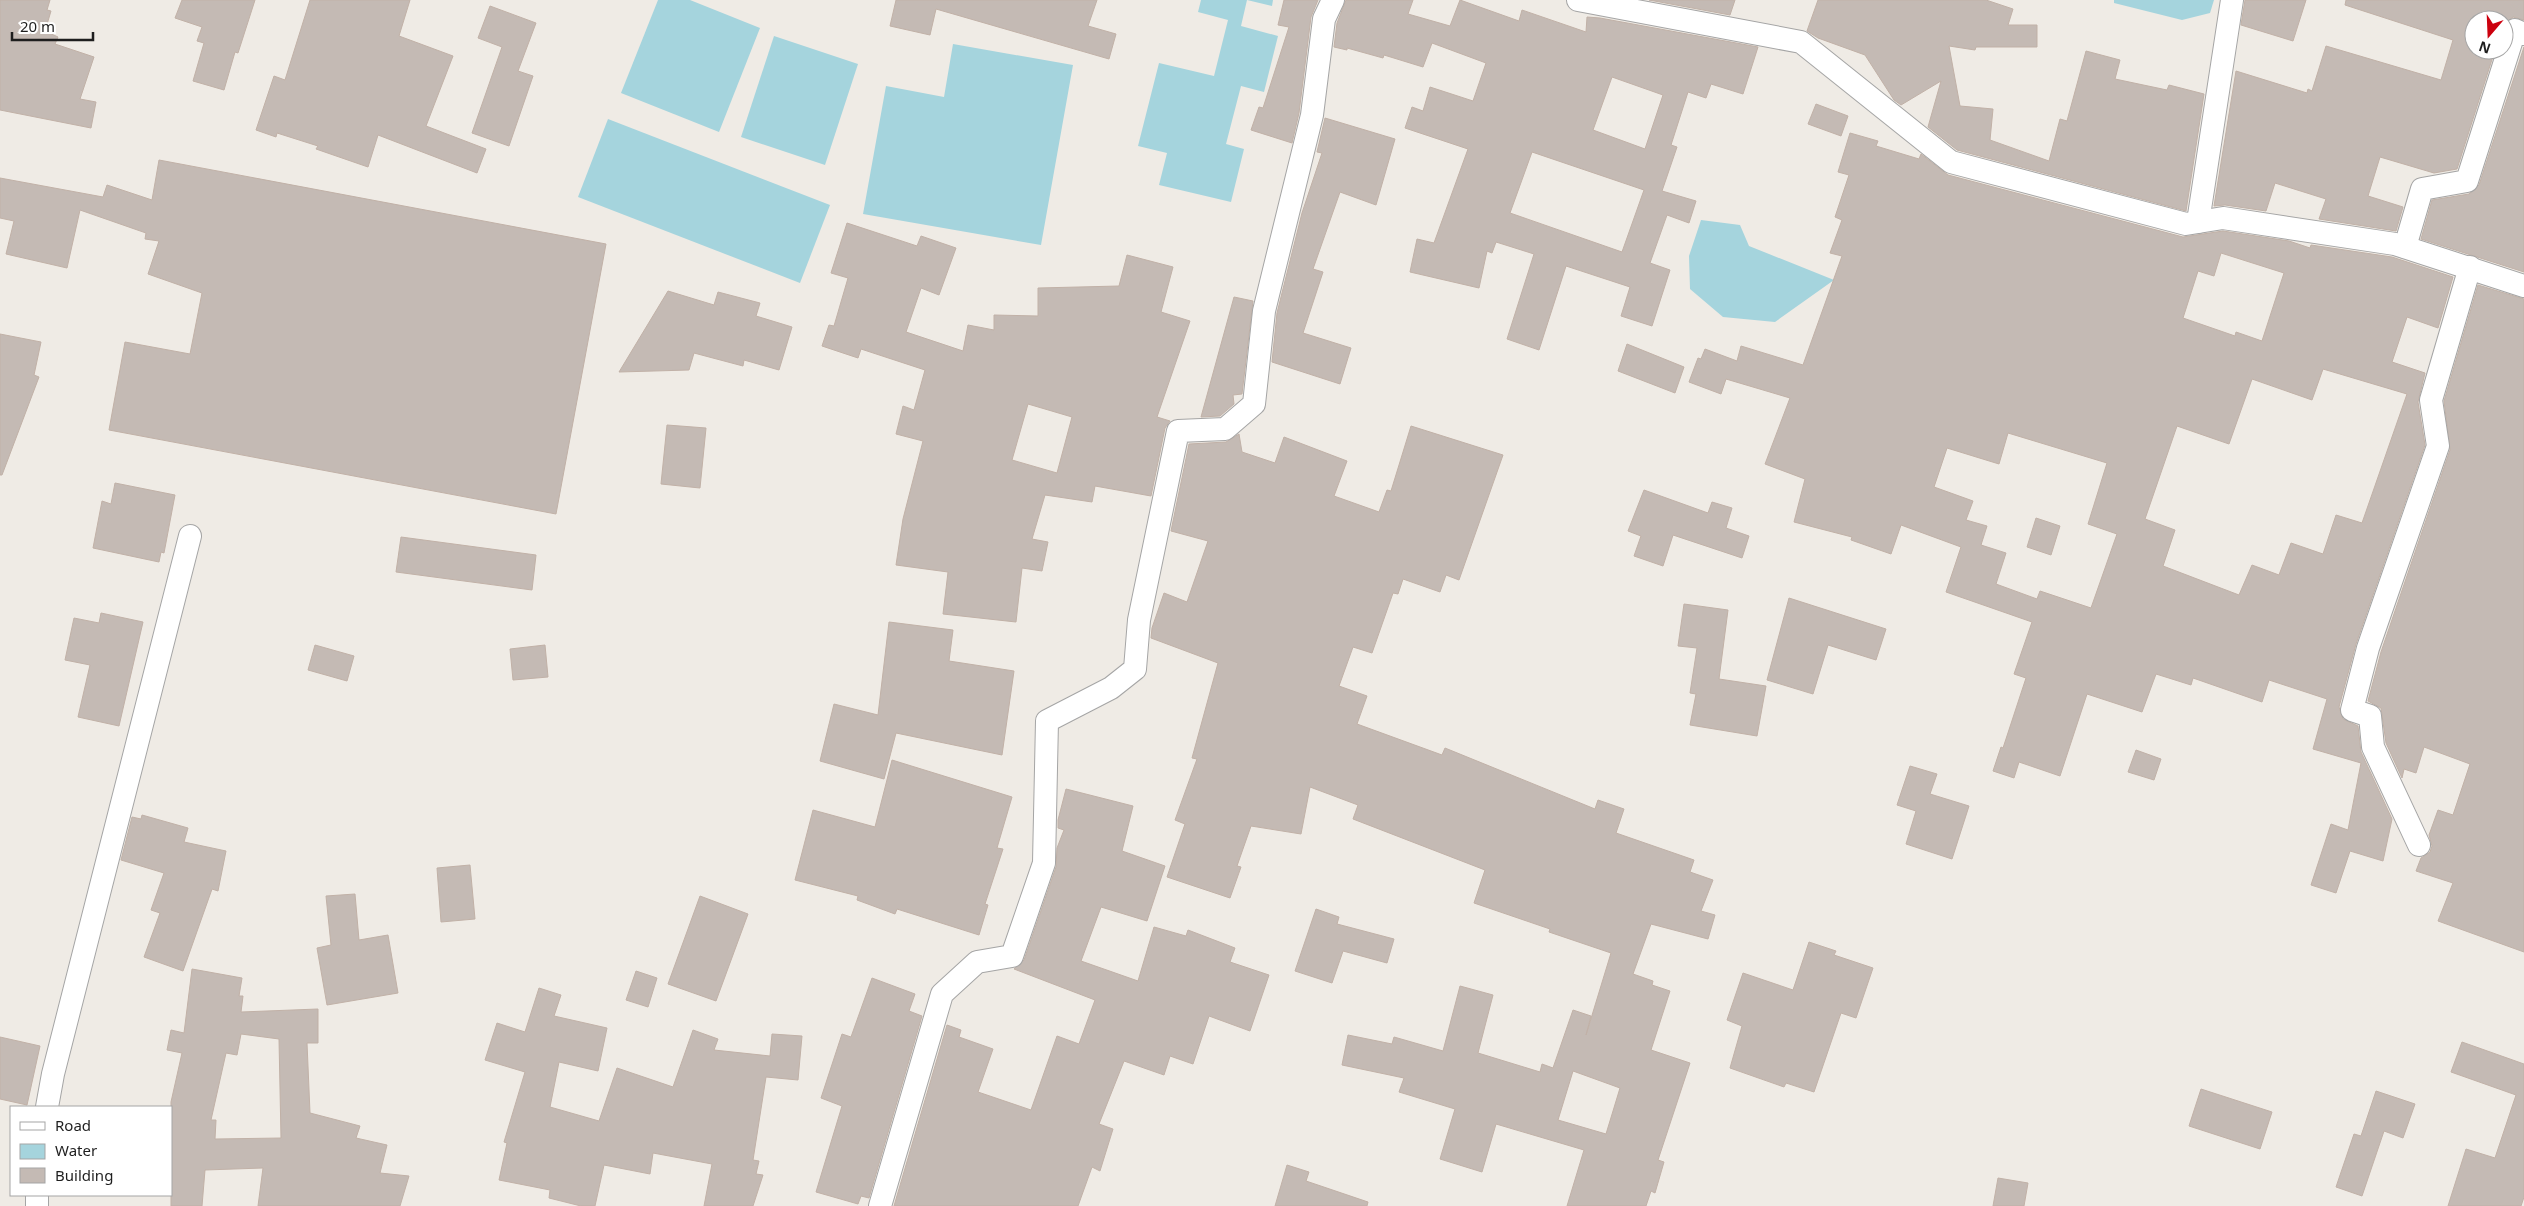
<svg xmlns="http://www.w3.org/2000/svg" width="2524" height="1206" viewBox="0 0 2524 1206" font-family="'Noto Sans',sans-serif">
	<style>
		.water { fill: #a5d4dd }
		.building { fill: #c4bab4; stroke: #c1b1a7; fill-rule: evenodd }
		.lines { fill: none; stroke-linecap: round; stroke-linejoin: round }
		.minor-casing { stroke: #a5a5a5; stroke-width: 24 }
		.minor { stroke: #fff; stroke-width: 22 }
	</style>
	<rect width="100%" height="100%" fill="#efebe5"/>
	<!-- water -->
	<g class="water">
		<path d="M 658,0 L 690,0 L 760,28 L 719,132 L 621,93 Z"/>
		<path d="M 1201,0 L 1273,0 L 1272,6 L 1247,0 L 1241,26 L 1278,36 L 1264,92 L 1241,86 L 1226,144 L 1244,149 L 1231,202 L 1159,185 L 1167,153 L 1138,146 L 1159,63 L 1214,76 L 1228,20 L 1198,12 Z"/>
		<path d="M 2114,0 L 2214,0 L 2210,13 L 2182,20 L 2114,3 Z"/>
		<path d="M 774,36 L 858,64 L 825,165 L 741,137 Z"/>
		<path d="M 953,44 L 1073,65 L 1041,245 L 863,214 L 886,86 L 944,97 Z"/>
		<path d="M 608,119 L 830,205 L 800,283 L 578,197 Z"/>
		<path d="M 1701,220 L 1740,225 L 1749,246 L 1834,280 L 1775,322 L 1723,317 L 1690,289 L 1689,256 Z"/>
	</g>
	<!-- building -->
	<g class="building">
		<path d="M 0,0 L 50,0 L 47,10 L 51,11 L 45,31 L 58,37 L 55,44 L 94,57 L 80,99 L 96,102 L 91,128 L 0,110 Z"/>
		<path d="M 182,0 L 255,0 L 238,53 L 235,52 L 224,90 L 193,81 L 204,43 L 197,41 L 202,27 L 175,18 Z"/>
		<path d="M 310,0 L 410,0 L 399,36 L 453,56 L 426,126 L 486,149 L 477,173 L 378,135 L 368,167 L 316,149 L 318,146 L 277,133 L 276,137 L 256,130 L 274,76 L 285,80 Z"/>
		<path d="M 896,0 L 1097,0 L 1088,26 L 1116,34 L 1109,59 L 936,9 L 930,35 L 890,26 Z"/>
		<path d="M 1284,0 L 1318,0 L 1311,17 L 1299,113 L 1292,143 L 1251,130 L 1259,107 L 1263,108 L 1289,27 L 1278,25 Z"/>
		<path d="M 1346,0 L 1413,0 L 1408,14 L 1450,26 L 1460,0 L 1519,21 L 1522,10 L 1586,32 L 1587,17 L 1600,18 L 1758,47 L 1743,94 L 1711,84 L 1706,98 L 1688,92 L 1671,145 L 1677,147 L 1662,191 L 1696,201 L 1689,223 L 1667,215 L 1650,263 L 1670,270 L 1652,326 L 1621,316 L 1630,287 L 1566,266 L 1539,350 L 1507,339 L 1534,254 L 1496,242 L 1492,253 L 1487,251 L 1479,288 L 1410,272 L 1417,239 L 1434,243 L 1468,149 L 1405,128 L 1412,107 L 1423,111 L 1430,87 L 1473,101 L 1486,63 L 1432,43 L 1423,67 L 1384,55 L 1383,58 L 1347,48 L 1347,50 L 1334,47 L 1337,23 ZM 1612,77 L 1663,95 L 1645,149 L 1593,130 ZM 1532,152 L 1644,190 L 1622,252 L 1510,213 Z"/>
		<path d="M 1649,0 L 1735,0 L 1730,15 Z"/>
		<path d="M 1818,0 L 1986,0 L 2013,9 L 2008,25 L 2037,25 L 2037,47 L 1976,47 L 1975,50 L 1949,46 L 1960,106 L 1993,109 L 1990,140 L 2049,161 L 2060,119 L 2067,121 L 2086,51 L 2120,60 L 2115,79 L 2167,90 L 2169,85 L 2204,94 L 2186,211 L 1957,150 L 1928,127 L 1941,81 L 1901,105 L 1894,100 L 1865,55 L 1818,38 L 1807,31 Z"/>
		<path d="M 2245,0 L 2306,0 L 2293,41 L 2241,25 Z"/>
		<path d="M 2346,0 L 2524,0 L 2524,20 L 2513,17 L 2504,24 L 2504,20 L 2474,20 L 2474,50 L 2495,50 L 2457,169 L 2434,173 L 2380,157 L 2368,196 L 2403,207 L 2396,231 L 2319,219 L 2326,199 L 2275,183 L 2266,211 L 2225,205 L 2214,206 L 2236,71 L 2307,93 L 2308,89 L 2312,91 L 2326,46 L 2441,80 L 2453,40 L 2345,5 Z"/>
		<path d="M 490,6 L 536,23 L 518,71 L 533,76 L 509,146 L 472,133 L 502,47 L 478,38 Z"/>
		<path d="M 2524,47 L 2524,272 L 2421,239 L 2432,200 L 2469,194 L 2479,185 Z"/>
		<path d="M 1816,104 L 1848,116 L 1841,136 L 1808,124 Z"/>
		<path d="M 1325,118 L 1395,139 L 1376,205 L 1340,192 L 1313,269 L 1323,272 L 1303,333 L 1351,348 L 1340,384 L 1272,362 L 1277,313 L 1302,213 L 1322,153 L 1317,152 Z"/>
		<path d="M 1850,133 L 1878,141 L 1876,146 L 1919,159 L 1921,154 L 1948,175 L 2183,237 L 2223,231 L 2289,241 L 2310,248 L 2311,245 L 2392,257 L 2453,277 L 2438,328 L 2407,317 L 2392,362 L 2425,373 L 2418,402 L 2425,445 L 2356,644 L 2339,707 L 2343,719 L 2358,726 L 2361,752 L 2392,819 L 2383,861 L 2350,851 L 2336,893 L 2311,885 L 2331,824 L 2348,830 L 2361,763 L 2313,749 L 2327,699 L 2269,680 L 2262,702 L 2193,678 L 2191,685 L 2156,674 L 2142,712 L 2087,694 L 2060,776 L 2019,762 L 2014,778 L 1993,771 L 2001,747 L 2003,748 L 2026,678 L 2014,674 L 2032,622 L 1946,592 L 1961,547 L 1901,525 L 1891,554 L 1851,540 L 1852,537 L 1794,522 L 1805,479 L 1765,464 L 1790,398 L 1726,379 L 1721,394 L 1689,382 L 1698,358 L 1701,359 L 1705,349 L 1737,361 L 1741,346 L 1803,365 L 1842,256 L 1830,253 L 1842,220 L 1835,217 L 1849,175 L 1838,172 ZM 2221,253 L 2284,273 L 2262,341 L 2236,332 L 2235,336 L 2183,318 L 2198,271 L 2214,276 ZM 2323,369 L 2407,394 L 2362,523 L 2336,515 L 2323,554 L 2291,543 L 2279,575 L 2252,565 L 2239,595 L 2163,566 L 2175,530 L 2145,519 L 2177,426 L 2229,444 L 2252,379 L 2312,400 ZM 2008,433 L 2107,463 L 2088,524 L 2117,534 L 2091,608 L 2040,591 L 2037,599 L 1996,584 L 2006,553 L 1981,545 L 1987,526 L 1966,520 L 1973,501 L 1934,487 L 1947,448 L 1999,464 Z"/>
		<path d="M 159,160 L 606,244 L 556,514 L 109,430 L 125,342 L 190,354 L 202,293 L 148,274 L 159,241 L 145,239 L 146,233 L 80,210 L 67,268 L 6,254 L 14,221 L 0,218 L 0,178 L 103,197 L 107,185 L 152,200 Z"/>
		<path d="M 847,223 L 917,246 L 921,236 L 956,248 L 939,295 L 921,288 L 906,332 L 963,351 L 968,325 L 994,330 L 994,315 L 1038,316 L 1038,288 L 1119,286 L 1127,255 L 1173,267 L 1161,312 L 1190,321 L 1157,417 L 1170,421 L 1165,428 L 1151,496 L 1095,486 L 1092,502 L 1045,495 L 1032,539 L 1048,542 L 1042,571 L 1022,568 L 1016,622 L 943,614 L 948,572 L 896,565 L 903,519 L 923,441 L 896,434 L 903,406 L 914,410 L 925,370 L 861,349 L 858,358 L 822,346 L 829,325 L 834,326 L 848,278 L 831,273 ZM 1028,404 L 1072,417 L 1057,473 L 1012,460 Z"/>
		<path d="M 2478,285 L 2524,299 L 2524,952 L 2438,921 L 2453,883 L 2416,871 L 2421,858 L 2430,852 L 2432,846 L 2429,835 L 2438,810 L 2453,815 L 2470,764 L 2424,747 L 2416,773 L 2404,769 L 2402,778 L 2386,743 L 2381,708 L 2368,701 L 2381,652 L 2450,450 L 2444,401 Z"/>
		<path d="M 668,291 L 714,305 L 718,292 L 760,303 L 756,316 L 792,327 L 779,370 L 744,360 L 743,366 L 694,353 L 689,370 L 619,372 Z"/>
		<path d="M 1234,297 L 1253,301 L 1242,394 L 1233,395 L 1234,404 L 1220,416 L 1201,417 Z"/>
		<path d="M 0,334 L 41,342 L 34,375 L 39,377 L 2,475 L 0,475 Z"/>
		<path d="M 1627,344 L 1684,367 L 1675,393 L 1618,371 Z"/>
		<path d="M 667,425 L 706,428 L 700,488 L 661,484 Z"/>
		<path d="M 1411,426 L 1503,455 L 1459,580 L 1446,575 L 1440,592 L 1403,579 L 1398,594 L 1393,593 L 1372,653 L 1353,647 L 1339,686 L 1367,696 L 1357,724 L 1442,755 L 1445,748 L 1595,809 L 1598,800 L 1624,809 L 1616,833 L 1694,860 L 1690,872 L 1713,880 L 1701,911 L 1715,915 L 1708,939 L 1651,924 L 1633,974 L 1653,981 L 1652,985 L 1670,991 L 1651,1050 L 1690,1063 L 1658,1160 L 1664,1162 L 1655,1193 L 1651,1191 L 1646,1206 L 1567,1206 L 1584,1150 L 1496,1124 L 1482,1172 L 1440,1159 L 1455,1109 L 1399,1092 L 1404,1078 L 1342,1065 L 1348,1035 L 1392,1044 L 1394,1037 L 1443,1051 L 1460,986 L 1493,995 L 1478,1053 L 1540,1072 L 1542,1064 L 1553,1068 L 1573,1010 L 1591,1016 L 1586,1035 L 1611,953 L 1549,932 L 1550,929 L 1474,903 L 1485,870 L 1353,819 L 1358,805 L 1310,787 L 1301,834 L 1251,826 L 1237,866 L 1241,867 L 1230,898 L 1167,877 L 1185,824 L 1175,820 L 1197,759 L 1192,758 L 1218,663 L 1151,638 L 1152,628 L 1164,593 L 1187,602 L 1208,541 L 1171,531 L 1189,444 L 1226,442 L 1239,434 L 1242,452 L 1275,463 L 1284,437 L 1347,461 L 1334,496 L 1379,512 L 1387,490 L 1391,491 ZM 1573,1071 L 1620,1088 L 1606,1134 L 1558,1120 Z"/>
		<path d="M 115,483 L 175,495 L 164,553 L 161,552 L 159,562 L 93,548 L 102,501 L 111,504 Z"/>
		<path d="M 1644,490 L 1708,513 L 1712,502 L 1732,508 L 1726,528 L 1749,536 L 1742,558 L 1673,535 L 1663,566 L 1634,556 L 1641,536 L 1628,531 Z"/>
		<path d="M 2036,518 L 2060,526 L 2051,555 L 2027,547 Z"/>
		<path d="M 401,537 L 536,555 L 532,590 L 396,572 Z"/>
		<path d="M 1789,598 L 1886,629 L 1876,660 L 1828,645 L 1813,694 L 1767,680 Z"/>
		<path d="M 1684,604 L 1728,610 L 1719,679 L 1766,686 L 1757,736 L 1690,725 L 1696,694 L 1690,693 L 1697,648 L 1678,646 Z"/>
		<path d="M 101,613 L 143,622 L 119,726 L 78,717 L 90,665 L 65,660 L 74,618 L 99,623 Z"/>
		<path d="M 889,622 L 953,630 L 949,661 L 1014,671 L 1002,755 L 896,733 L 884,779 L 820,761 L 834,704 L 878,715 Z"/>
		<path d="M 315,645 L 354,656 L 347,681 L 308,670 Z"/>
		<path d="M 545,645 L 548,677 L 513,680 L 510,649 Z"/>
		<path d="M 2136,750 L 2161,759 L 2154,780 L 2128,772 Z"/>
		<path d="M 892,760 L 1012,797 L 997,848 L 1003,849 L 985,904 L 988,905 L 979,935 L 897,909 L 895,914 L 857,900 L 858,896 L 795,880 L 813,810 L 875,827 Z"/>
		<path d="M 1910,766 L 1937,774 L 1930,794 L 1969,806 L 1952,859 L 1906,844 L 1916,811 L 1897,805 Z"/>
		<path d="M 1066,789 L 1133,806 L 1122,851 L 1165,866 L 1147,921 L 1101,907 L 1081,961 L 1138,981 L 1154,927 L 1186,936 L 1188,930 L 1235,948 L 1230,962 L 1269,975 L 1250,1031 L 1209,1016 L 1193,1064 L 1170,1056 L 1164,1075 L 1124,1061 L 1099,1124 L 1113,1129 L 1100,1171 L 1092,1167 L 1078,1206 L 894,1206 L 947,1025 L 961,1030 L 959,1037 L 993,1049 L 978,1092 L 1031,1110 L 1057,1036 L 1079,1044 L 1095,1000 L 1014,969 L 1024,960 L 1056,867 L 1057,848 L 1064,830 L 1058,828 L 1058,820 Z"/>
		<path d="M 142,815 L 188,828 L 184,842 L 226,851 L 218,891 L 212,889 L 183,971 L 144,957 L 160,913 L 151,910 L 164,873 L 121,860 L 132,817 L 141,819 Z"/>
		<path d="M 470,865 L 475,919 L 441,922 L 437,868 Z"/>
		<path d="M 355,894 L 359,940 L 388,935 L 398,993 L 327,1005 L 317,948 L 331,945 L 326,896 Z"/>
		<path d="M 700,896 L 748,914 L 716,1001 L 668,984 Z"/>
		<path d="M 1316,909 L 1339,917 L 1337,924 L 1394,939 L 1387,963 L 1343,951 L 1332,983 L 1295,971 Z"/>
		<path d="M 1809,942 L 1836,951 L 1834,955 L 1873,968 L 1856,1018 L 1841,1013 L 1814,1092 L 1786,1083 L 1784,1087 L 1730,1068 L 1742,1026 L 1727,1020 L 1743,973 L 1793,990 Z"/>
		<path d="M 192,969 L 242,978 L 239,996 L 243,996 L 241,1012 L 318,1009 L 318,1043 L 307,1043 L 310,1113 L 360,1126 L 356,1138 L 387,1145 L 380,1173 L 409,1176 L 400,1206 L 258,1206 L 263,1168 L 205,1170 L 202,1206 L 171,1206 L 171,1102 L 182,1053 L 167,1050 L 171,1030 L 184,1033 ZM 241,1034 L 279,1039 L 281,1138 L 215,1139 L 216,1120 L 211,1120 L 226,1053 L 237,1055 Z"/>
		<path d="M 636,971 L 657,978 L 648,1007 L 626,1000 Z"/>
		<path d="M 872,978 L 915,994 L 909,1011 L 922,1016 L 869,1198 L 861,1196 L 858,1204 L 816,1192 L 842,1106 L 821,1098 L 842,1034 L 851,1037 Z"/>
		<path d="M 539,988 L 561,995 L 554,1016 L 607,1028 L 598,1071 L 559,1062 L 550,1107 L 599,1121 L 617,1068 L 673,1087 L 693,1030 L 718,1039 L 714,1050 L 770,1056 L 772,1034 L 802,1036 L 798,1080 L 766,1077 L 753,1160 L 759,1161 L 756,1174 L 763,1175 L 753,1206 L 704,1206 L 712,1164 L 653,1153 L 650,1174 L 604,1165 L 595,1206 L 581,1206 L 549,1198 L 550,1190 L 499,1180 L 507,1143 L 504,1142 L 525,1072 L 485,1060 L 497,1023 L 525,1032 Z"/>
		<path d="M 0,1037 L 40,1046 L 27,1105 L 0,1099 Z"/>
		<path d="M 2462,1042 L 2524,1064 L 2524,1197 L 2521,1206 L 2448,1206 L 2466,1149 L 2495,1158 L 2516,1095 L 2451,1072 Z"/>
		<path d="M 2201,1089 L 2272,1112 L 2260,1149 L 2189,1126 Z"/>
		<path d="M 2376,1091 L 2415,1104 L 2403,1138 L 2384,1131 L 2362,1196 L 2336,1187 L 2354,1134 L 2361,1136 Z"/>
		<path d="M 1287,1165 L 1309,1172 L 1306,1181 L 1368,1202 L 1367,1206 L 1275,1206 Z"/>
		<path d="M 1998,1178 L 2028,1183 L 2024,1206 L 1993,1206 Z"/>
	</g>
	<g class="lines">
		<!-- minor casing -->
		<g class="minor-casing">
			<g id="minor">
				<path d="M 1578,0 L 1801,42 L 1951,162 L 2186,224 L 2223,218 L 2395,244 L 2524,286"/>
				<path d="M 2198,222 L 2232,0"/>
				<path d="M 2405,247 L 2422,189 L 2467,181 L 2515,30 L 2524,34"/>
				<path d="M 2419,845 L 2373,747 L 2370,716 L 2352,710 L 2368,648 L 2438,446 L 2431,400 L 2470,267"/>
				<path d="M 47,1107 L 53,1074 L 190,536"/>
				<path d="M 37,1206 L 37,1195"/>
				<path d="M 880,1206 L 942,994 L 977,962 L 1012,956 L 1044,863 L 1047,721 L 1111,688 L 1135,669 L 1139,620 L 1178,431 L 1225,429 L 1254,404 L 1264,311 L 1312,115 L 1324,19 L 1333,0"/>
			</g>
		</g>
		<!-- minor -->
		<use href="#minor" class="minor"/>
	</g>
	<!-- legend -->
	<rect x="10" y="1106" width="162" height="90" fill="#ffffff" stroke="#a5a5a5"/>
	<rect x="20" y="1122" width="25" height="8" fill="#ffffff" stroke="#a5a5a5"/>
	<text x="55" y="1131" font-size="15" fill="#1e1e1e">Road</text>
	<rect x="20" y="1144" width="25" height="15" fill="#a5d4dd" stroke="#a5a5a5"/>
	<text x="55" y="1156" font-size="15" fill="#1e1e1e">Water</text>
	<rect x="20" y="1168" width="25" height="15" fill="#c4bab4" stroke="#a5a5a5"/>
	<text x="55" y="1181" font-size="15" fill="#1e1e1e">Building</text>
	<!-- north arrow -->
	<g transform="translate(2489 35) rotate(199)"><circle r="24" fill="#ffffff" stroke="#a5a5a5"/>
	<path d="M0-4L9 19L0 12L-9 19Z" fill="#cc010e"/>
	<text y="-8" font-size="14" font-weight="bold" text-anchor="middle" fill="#1e1e1e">N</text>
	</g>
	<!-- scale -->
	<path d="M12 32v8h81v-8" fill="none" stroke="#1e1e1e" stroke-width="2.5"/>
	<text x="20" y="32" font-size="15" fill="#1e1e1e" stroke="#ffffff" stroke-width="4" paint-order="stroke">20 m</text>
</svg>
